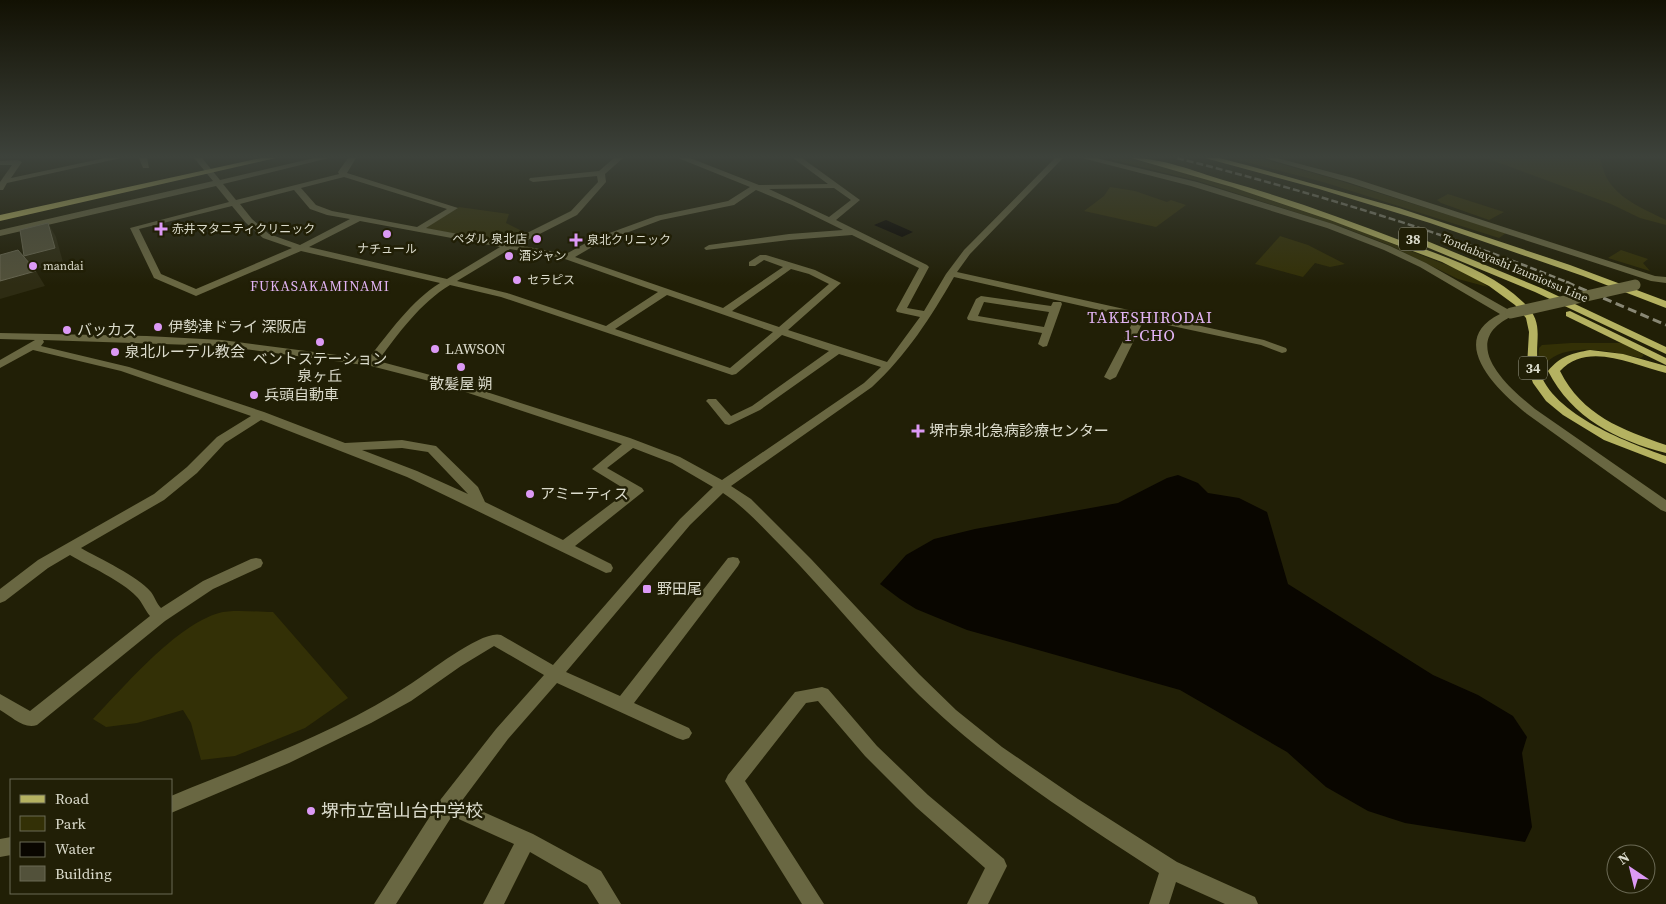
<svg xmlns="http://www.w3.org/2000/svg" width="1666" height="904" viewBox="0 0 1666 904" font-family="'Source Serif 4','Noto Sans JP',serif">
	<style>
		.green { fill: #333006 }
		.water { fill: #090600 }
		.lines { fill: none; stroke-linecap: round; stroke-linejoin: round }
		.minor { fill: #696742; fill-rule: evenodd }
		.major { fill: #b5b261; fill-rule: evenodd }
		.rail-far1 { stroke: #888774; stroke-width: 2.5; stroke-dasharray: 7 3; stroke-linecap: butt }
		.rail { stroke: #888774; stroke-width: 3; stroke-dasharray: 9 4.5; stroke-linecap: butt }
		.minor-bridge { stroke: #696742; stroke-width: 11 }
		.shaded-wall { fill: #2e2c13 }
		.building { fill: #52513a; stroke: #686751 }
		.poi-dot { fill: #dc99f5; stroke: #211f06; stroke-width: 2 }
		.labels { text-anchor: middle; stroke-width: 5; stroke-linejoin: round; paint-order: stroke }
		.far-poi-label { font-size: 12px; fill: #dbdbcc; stroke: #211f06; text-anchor: start }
		.far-street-label { font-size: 12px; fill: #dbdbcc; stroke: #211f06 }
		.shield { fill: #211f06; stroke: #a3a391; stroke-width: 1 }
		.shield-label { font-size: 14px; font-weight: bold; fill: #dbdbcc }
		.far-neighbourhood-label { font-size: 14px; letter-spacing: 1px; fill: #e2b4f4; stroke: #211f06 }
		.poi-label { font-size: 15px; fill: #dbdbcc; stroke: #211f06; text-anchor: start }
		.neighbourhood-label { font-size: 16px; letter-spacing: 1px; fill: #e2b4f4; stroke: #211f06 }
		.near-poi-label { font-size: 18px; fill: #dbdbcc; stroke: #211f06; text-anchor: start }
	</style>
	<rect width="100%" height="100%" fill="#211f06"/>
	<!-- green -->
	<g class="green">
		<path d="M 1105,158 L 1128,158 C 1226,182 1322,214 1416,253 C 1439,263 1469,271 1488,287 L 1458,279 L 1389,245 L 1345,228 L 1198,181 Z"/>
		<path d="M 1230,158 L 1259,158 L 1331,178 L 1506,233 L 1499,238 L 1323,182 Z"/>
		<path d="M 1486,158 L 1600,158 C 1602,165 1604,174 1608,180 C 1620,200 1646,210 1666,220 L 1666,225 L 1640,218 L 1611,204 Z"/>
		<path d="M 1110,187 L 1135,191 L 1167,202 L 1171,200 L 1186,205 L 1156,227 L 1084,211 L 1104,196 Z"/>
		<path d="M 1448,194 L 1504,212 L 1489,220 L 1441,203 L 1437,200 Z"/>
		<path d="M 459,207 L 509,214 L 506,223 L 528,234 L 512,242 L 505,243 L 424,228 Z"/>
		<path d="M 1280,236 L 1308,245 L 1345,264 L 1330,267 L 1315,263 L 1303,277 L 1255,264 Z"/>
		<path d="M 1621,250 L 1648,259 L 1643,263 L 1650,271 L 1608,258 Z"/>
		<path d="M 1571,343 L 1623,343 L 1644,355 L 1641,358 C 1614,352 1566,340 1545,364 L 1546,372 L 1540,372 L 1538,362 L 1539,348 L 1542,345 Z"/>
		<path d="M 273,612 L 348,698 L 305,728 L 235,756 L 201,760 L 191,723 L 183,710 L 137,723 L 106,727 L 93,719 C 124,687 176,625 219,613 C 231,609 259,612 273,612 Z"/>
	</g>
	<!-- water -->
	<g class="water">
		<path d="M 886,220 L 913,232 L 902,237 L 874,225 Z"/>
		<path d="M 1178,475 L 1198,483 L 1208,493 L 1239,498 L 1267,512 L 1288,584 L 1433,675 L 1478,695 L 1513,716 L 1527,737 L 1522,753 L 1532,827 L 1525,842 L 1405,823 L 1368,811 L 1326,787 L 1287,752 L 1180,690 L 967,630 L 916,609 L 900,599 L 880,584 L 906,555 L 934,539 L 975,529 L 1118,503 L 1167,478 Z"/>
	</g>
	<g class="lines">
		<!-- minor -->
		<g class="minor">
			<path d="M 105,158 L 121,158 L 7,183 L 3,190 L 0,190 L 0,182 L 12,165 L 0,165 L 0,161 L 18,160 L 22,162 L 11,178 Z"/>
			<path d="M 139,158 L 147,158 L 149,168 L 143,168 Z"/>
			<path d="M 194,158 L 202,158 L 220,180 L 314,158 L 329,158 L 223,184 L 236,200 L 339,174 L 338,172 L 348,158 L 356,158 L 347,173 L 458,208 L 426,228 L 507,243 L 571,211 L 598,182 L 597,176 L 533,182 L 529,180 L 530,178 L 599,171 L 614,158 L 623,158 L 605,174 L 606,182 L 577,215 L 518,245 L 566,254 L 593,239 L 656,216 L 728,201 L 750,187 L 678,158 L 690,158 L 759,185 L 828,184 L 793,158 L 802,158 L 860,200 L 836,220 L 927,265 L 929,267 L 907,308 L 924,311 L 946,274 L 964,250 L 1055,158 L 1063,158 L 970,254 L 957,272 L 1264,340 L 1286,348 L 1287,350 L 1286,352 L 1282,353 L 1261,345 L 1144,320 L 1116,377 L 1110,380 L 1104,377 L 1135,318 L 954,277 C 931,317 906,356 872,387 L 731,486 L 751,499 L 811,559 L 919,674 L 956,710 L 1002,747 L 1078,799 L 1177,862 L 1255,897 L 1258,904 L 1225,904 L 1176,882 L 1169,904 L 1149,904 L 1159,873 C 1072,816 983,760 909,685 C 865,641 827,593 784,549 C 764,529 746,508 723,493 L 690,525 L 566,672 L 620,696 L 728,558 L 733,557 L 738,558 L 740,562 L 738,566 L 634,703 L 689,728 L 692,733 L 689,738 L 683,740 L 677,738 L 557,683 L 508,739 L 461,802 L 533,834 L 601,871 L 621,904 L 599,904 L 587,885 L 530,852 L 504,904 L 483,904 L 514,844 L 452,816 L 396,904 L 374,904 L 441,799 L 496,729 L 544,675 L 494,646 L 461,666 L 411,701 L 371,723 L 289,763 L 171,813 L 171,796 C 250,763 341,731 412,683 C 429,672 483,629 501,635 L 553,665 L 680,519 L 713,487 L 672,463 L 633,448 L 607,468 L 642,488 L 644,491 L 575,546 L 611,564 L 613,568 L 611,572 L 606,573 L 407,477 L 261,420 L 225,443 L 197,473 L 164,500 L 81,548 C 100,559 138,576 151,592 C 155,597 156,603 161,608 L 203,581 L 251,559 L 256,558 L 261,559 L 263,563 L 261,567 L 213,589 L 165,621 L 37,725 C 24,730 11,716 0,710 L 0,694 L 30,711 L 150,616 C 145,610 142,602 137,597 C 121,580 90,567 70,555 L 48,568 L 5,601 L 0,603 L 0,589 L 38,560 L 154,494 L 187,467 L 217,437 L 251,416 L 121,371 L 33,350 L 0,368 L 0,360 L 35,340 L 0,339 L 0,333 L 147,336 L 222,340 L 368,359 C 389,333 411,301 440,283 L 301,251 L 196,296 L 154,278 L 130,228 L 229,202 L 216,186 L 0,236 L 0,230 L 213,181 ZM 344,177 L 447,209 L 417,227 L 332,211 L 316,205 L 301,188 ZM 834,188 L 851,200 L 829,217 L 769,189 ZM 294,190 L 310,209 L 327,215 L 350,219 L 300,245 L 269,234 L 252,219 L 240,204 ZM 756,190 L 792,205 L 843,230 L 789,234 L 709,245 L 704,248 L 706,250 L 789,240 L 852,235 L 919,268 L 896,310 L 897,312 L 920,317 L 887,362 L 788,330 L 841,283 L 815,270 L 766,255 L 760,255 L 749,262 L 749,266 L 755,266 L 764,260 L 783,267 L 723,308 L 575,257 L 599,243 L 661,220 L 734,205 ZM 232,206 L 246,223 L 263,238 L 292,248 L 196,289 L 161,274 L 139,229 ZM 360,221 L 500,247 L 447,279 L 309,247 ZM 510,249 L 565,259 L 658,292 L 606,326 L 507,293 L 457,281 ZM 791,269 L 809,274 L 829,284 L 779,327 L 732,311 ZM 450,285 L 501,297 L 732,375 L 736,374 L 782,335 L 829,351 L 752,406 L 731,416 L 716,399 L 708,399 L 706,401 L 708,403 L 725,424 L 729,425 L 760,410 L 839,354 L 881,367 L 864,383 L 722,480 L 680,457 L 630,438 L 449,380 L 378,361 C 398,334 420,303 450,285 ZM 667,295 L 773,332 L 730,368 L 615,329 ZM 43,340 L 222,346 L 371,366 L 441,384 L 622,444 L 592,469 L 628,491 L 563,540 L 485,502 L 478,487 L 436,446 L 402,440 L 345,443 L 264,412 L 129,367 L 41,346 L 44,342 ZM 402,448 L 428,452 L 468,494 L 417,471 L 362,450 Z"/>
			<path d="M 1082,158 L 1096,158 L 1197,182 L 1333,224 L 1390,246 L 1426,263 L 1509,310 L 1515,311 L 1515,315 C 1456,340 1505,385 1535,409 L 1666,500 L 1666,512 L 1661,510 L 1527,414 C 1498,391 1445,341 1500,314 L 1420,267 L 1384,250 L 1327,228 L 1191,186 Z"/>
			<path d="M 1264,158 L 1277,158 L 1353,178 L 1655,276 L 1666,277 L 1666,283 L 1651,281 L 1347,182 Z"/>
			<path d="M 981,296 L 1051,306 L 1053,302 L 1061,302 L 1062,304 L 1047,346 L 1043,347 L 1038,344 L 1042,333 L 968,320 L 967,318 L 976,299 ZM 984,302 L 1049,312 L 1044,327 L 978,316 Z"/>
			<path d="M 822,687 L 828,689 L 877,746 L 928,795 L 1004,859 L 1007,866 L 988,904 L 967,904 L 985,868 L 916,807 L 865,756 L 818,701 L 806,703 L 745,781 L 824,904 L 802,904 L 725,781 L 728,775 L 795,692 Z"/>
			<path d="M 11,837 L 11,855 L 0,857 L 0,839 Z"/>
		</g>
		<!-- major -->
		<g class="major">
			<path d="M 261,158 L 276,158 L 0,221 L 0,215 Z"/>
			<path d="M 1131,158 C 1162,158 1194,171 1223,180 C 1284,197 1343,218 1402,241 C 1443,256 1491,271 1523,302 C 1546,323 1534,339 1538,365 C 1546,412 1626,442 1666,456 L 1666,464 L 1604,440 L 1563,415 L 1546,401 L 1533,383 L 1527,366 L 1529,332 L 1526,318 L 1515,305 L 1489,286 L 1442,262 L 1330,220 L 1232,187 Z"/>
			<path d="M 1205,158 L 1219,158 L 1250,166 L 1399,208 L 1570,265 L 1666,301 L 1666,308 L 1583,276 L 1430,223 L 1319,189 Z"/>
			<path d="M 1427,241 L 1541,288 L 1666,347 L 1666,354 L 1535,292 L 1424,246 L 1424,242 Z"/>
			<path d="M 1570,311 L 1666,358 L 1666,365 L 1566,316 L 1566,312 Z"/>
			<path d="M 1590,350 L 1623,354 L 1666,366 L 1666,373 C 1633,365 1588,341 1560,371 C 1582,415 1622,430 1666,445 L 1666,453 C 1616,440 1572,418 1548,371 C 1560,356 1573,353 1590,350 Z"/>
		</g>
		<!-- rail-far1 -->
		<path class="rail-far1" d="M 1177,158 C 1310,192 1442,231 1569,283"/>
		<!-- rail -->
		<path class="rail" d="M 1566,282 L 1666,325"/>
		<!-- minor-bridge -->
		<path class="minor-bridge" d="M 1511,313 L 1635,285"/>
	</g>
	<!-- shaded-wall -->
	<g class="shaded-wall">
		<path d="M 48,223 L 56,237 L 63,262 L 33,270 L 24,256 Z"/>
		<path d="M 36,271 L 45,286 L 0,299 L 0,281 Z"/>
	</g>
	<!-- building -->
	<g class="building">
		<path d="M 48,223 L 55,248 L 24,256 L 20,230 Z"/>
		<path d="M 18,250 L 36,271 L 0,281 L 0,255 Z"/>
	</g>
	<!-- sky -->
	<linearGradient id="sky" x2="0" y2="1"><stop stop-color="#121103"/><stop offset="0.55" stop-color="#3d423b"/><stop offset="1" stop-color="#3d423b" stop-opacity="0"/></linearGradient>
	<rect width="1666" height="285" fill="url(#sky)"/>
	<!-- markers -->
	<g class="poi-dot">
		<path d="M158.5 221.5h5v5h5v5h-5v5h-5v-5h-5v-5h5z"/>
		<circle cx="387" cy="234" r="5"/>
		<circle cx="537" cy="239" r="5"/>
		<path d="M573.5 232.5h5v5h5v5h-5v5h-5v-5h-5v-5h5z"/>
		<circle cx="509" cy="256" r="5"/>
		<circle cx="33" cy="266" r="5"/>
		<circle cx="517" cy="280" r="5"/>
		<circle cx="158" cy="327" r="5"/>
		<circle cx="67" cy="330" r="5"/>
		<circle cx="320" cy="342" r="5"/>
		<circle cx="435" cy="349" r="5"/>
		<circle cx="115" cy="352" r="5"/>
		<circle cx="461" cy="367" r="5"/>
		<circle cx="254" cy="395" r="5"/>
		<path d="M915.5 423.5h5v5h5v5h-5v5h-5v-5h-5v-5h5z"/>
		<circle cx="530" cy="494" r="5"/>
		<rect x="642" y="584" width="10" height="10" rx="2.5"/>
		<circle cx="311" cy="811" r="5"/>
	</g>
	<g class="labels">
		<!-- far-poi labels -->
		<g class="far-poi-label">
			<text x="172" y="233">赤井マタニティクリニック</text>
			<text x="527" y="243" text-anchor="end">ペダル 泉北店</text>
			<text x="587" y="244">泉北クリニック</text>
			<text x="387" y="253" text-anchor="middle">ナチュール</text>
			<text x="519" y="260">酒ジャン</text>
			<text x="43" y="270">mandai</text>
			<text x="527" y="284">セラピス</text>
		</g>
		<!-- far-street labels -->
		<g class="far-street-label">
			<text transform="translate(1515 268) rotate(23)" y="4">Tondabayashi Izumiotsu Line</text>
		</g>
		<!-- shield labels -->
		<g class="shield">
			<rect x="1399" y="227.5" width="28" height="23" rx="4"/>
			<rect x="1519" y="356.5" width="28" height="23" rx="4"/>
		</g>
		<g class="shield-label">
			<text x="1413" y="244">38</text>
			<text x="1533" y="373">34</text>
		</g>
		<!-- far-neighbourhood labels -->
		<g class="far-neighbourhood-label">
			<text x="320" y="291">FUKASAKAMINAMI</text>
		</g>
		<!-- poi labels -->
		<g class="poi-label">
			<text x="168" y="332">伊勢津ドライ 深阪店</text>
			<text x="77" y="335">バッカス</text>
			<text x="445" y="354">LAWSON</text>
			<text x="125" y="357">泉北ルーテル教会</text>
			<text x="320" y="364" text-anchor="middle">ベントステーション<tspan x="320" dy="17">泉ヶ丘</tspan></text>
			<text x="461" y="389" text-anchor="middle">散髪屋 朔</text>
			<text x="264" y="400">兵頭自動車</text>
			<text x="929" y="436">堺市泉北急病診療センター</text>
			<text x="540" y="499">アミーティス</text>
			<text x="657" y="594">野田尾</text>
		</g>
		<!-- neighbourhood labels -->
		<g class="neighbourhood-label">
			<text x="1150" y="323">TAKESHIRODAI<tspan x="1150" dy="18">1-CHO</tspan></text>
		</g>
		<!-- near-poi labels -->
		<g class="near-poi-label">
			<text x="321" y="817">堺市立宮山台中学校</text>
		</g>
	</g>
	<!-- legend -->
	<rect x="10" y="779" width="162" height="115" fill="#211f06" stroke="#6b6a55"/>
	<rect x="20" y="795" width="25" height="8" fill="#b5b261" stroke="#6b6a55"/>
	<text x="55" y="804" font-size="15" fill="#dbdbcc">Road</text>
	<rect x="20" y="816" width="25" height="15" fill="#333006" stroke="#6b6a55"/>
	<text x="55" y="829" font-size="15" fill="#dbdbcc">Park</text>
	<rect x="20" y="842" width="25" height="15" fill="#090600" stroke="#6b6a55"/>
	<text x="55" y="854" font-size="15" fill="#dbdbcc">Water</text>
	<rect x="20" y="866" width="25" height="15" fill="#52513a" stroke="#6b6a55"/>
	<text x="55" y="879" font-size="15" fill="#dbdbcc">Building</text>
	<!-- north arrow -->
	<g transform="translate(1631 869) rotate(325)"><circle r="24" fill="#211f06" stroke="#6b6a55"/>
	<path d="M0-4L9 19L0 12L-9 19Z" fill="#dc99f5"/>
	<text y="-8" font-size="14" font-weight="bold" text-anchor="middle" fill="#dbdbcc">N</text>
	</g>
</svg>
